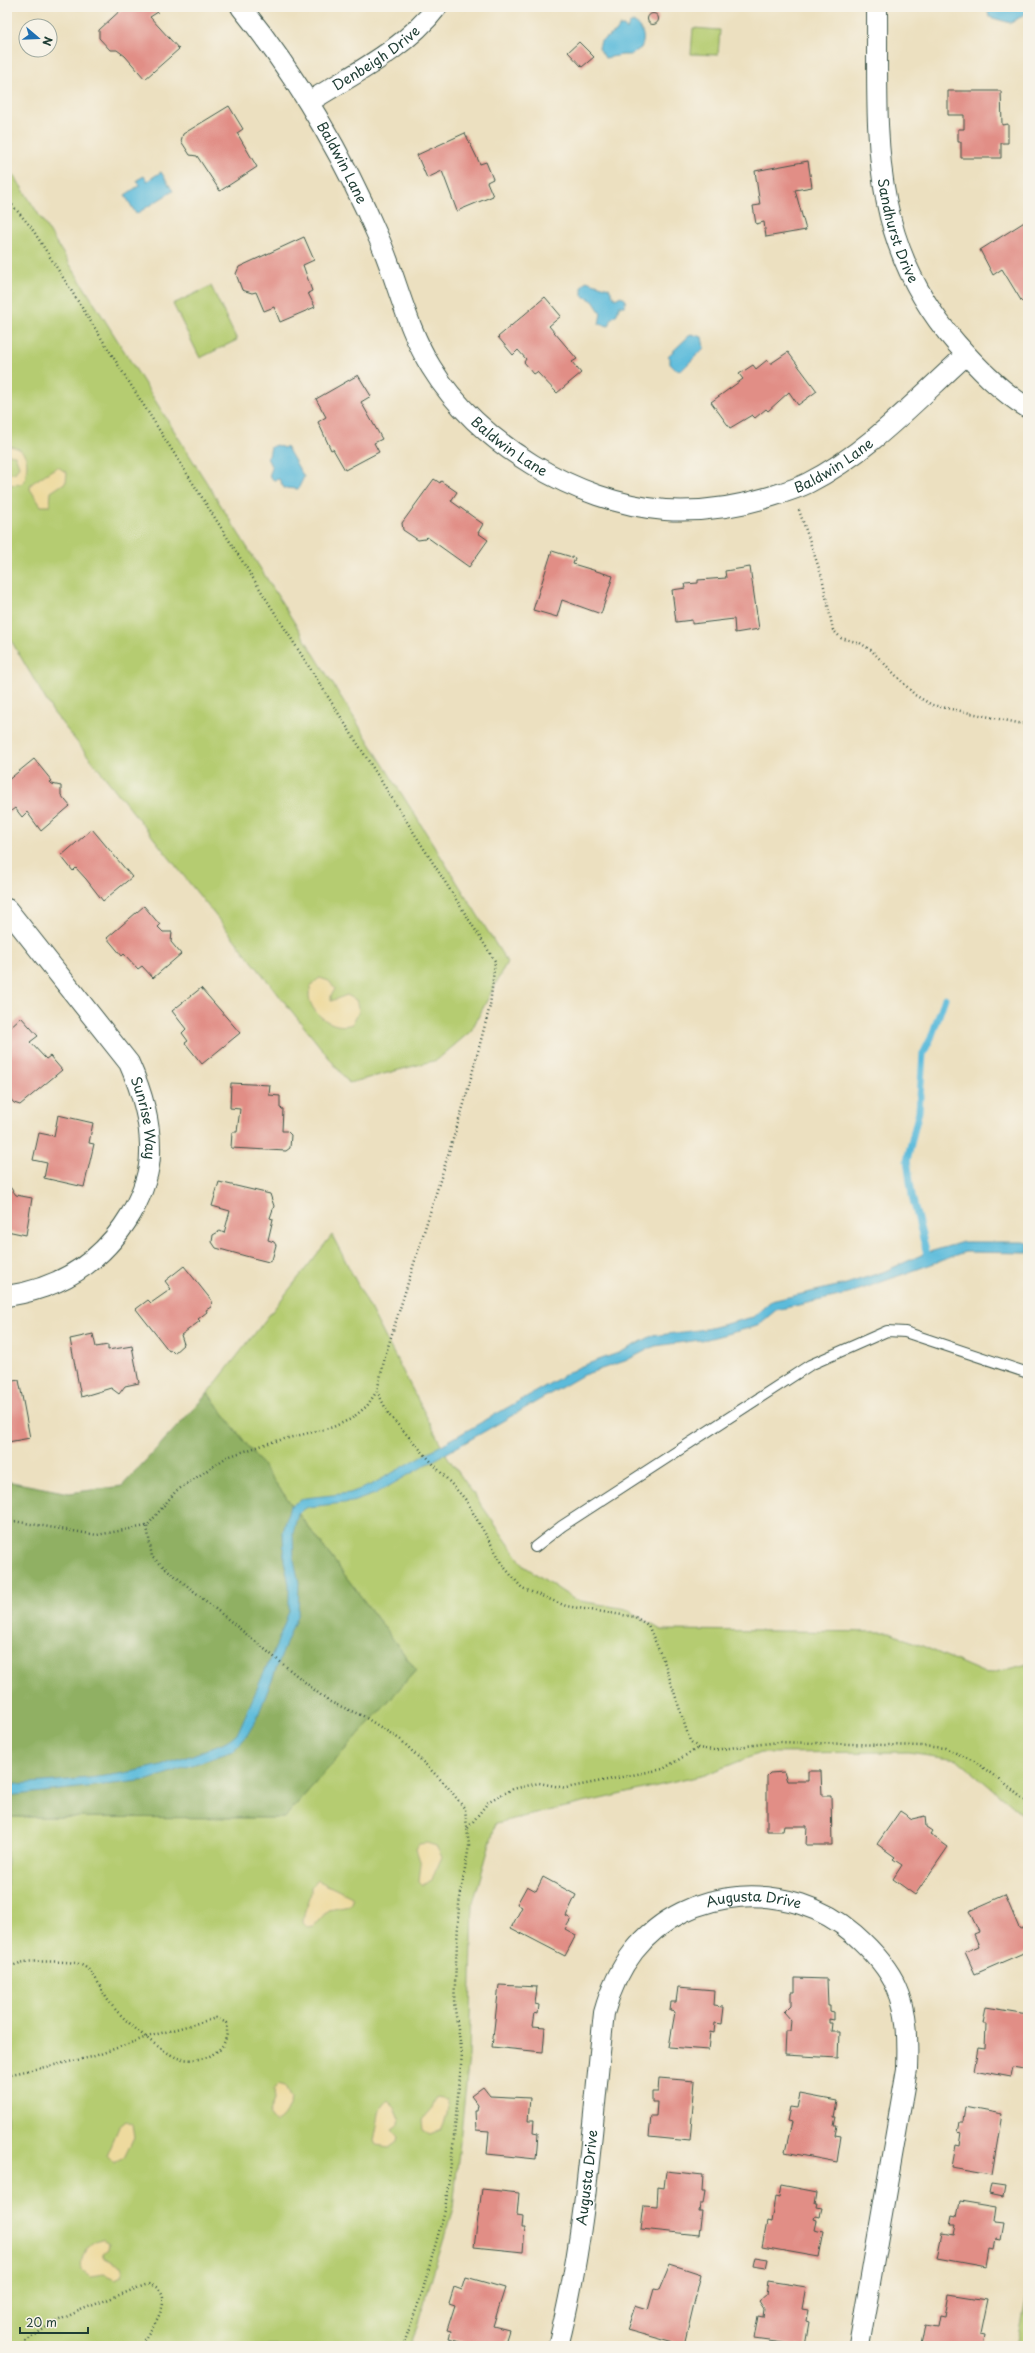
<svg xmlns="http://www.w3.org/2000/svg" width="1035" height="2353" viewBox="0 0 1035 2353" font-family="'Playpen Sans',sans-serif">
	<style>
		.green { fill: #b5cc71; stroke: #6a8452 }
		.forest { fill: #90b063; stroke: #58764c }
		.sand { fill: #eeda9e; stroke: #868c69 }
		.water { fill: #5cbbdb; stroke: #3e7c88 }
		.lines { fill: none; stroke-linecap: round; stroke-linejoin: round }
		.stream { stroke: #5cbbdb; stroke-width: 7 }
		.building { fill: #e18e86 }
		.lane-casing { stroke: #3e5549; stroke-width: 12 }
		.street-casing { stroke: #3e5549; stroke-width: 22 }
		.path { stroke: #3e5549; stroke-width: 2.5; stroke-dasharray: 1 3; stroke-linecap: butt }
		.lane { stroke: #fff; stroke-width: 10 }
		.street { stroke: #fff; stroke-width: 20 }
		.labels { text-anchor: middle; stroke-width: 3.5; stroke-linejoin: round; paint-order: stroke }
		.street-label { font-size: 14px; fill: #1f3d34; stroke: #f7f3e8 }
	</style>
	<rect width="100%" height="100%" fill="#f7f3e8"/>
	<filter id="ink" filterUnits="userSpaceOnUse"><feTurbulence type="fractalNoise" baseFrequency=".025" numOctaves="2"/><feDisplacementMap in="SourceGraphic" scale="8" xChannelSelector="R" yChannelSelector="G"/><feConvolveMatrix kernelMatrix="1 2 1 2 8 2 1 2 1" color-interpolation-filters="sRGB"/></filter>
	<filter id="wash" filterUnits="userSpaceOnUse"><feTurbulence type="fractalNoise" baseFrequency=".012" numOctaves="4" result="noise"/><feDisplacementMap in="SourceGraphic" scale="16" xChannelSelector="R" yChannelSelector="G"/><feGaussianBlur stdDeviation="0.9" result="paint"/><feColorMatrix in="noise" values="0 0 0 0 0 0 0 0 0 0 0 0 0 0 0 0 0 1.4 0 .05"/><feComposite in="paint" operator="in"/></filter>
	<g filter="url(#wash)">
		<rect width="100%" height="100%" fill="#ece0c0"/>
		<!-- green -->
		<g class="green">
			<path d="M 693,28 L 720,30 L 718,55 L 691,54 Z"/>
			<path d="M 7,164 L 507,962 L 471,1031 L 437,1060 L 349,1083 L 53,712 L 9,637 L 7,638 Z"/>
			<path d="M 211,286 L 237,340 L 200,358 L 173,304 Z"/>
			<path d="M 332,1235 L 447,1456 L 524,1566 L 575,1600 L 626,1609 L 661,1630 L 890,1632 L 987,1674 L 1028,1664 L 1028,1819 L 957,1759 L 908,1752 L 760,1753 L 705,1775 L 496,1823 L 473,1903 L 469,2056 L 453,2208 L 411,2346 L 7,2346 L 7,1817 L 284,1818 L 416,1670 L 208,1393 Z"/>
			<path d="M 1028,2290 L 1028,2346 L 1017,2346 Z"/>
		</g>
		<!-- forest -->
		<path class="forest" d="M 208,1393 L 416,1670 L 284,1818 L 7,1817 L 7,1481 L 69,1493 L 122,1486 Z"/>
		<!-- sand -->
		<g class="sand">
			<path d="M 7,446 C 24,447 29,457 26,473 C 26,478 26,481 21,484 L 7,485 L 7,473 L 15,473 L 19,466 L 15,455 L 7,454 Z"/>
			<path d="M 58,467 L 67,473 L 66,482 L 51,492 L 50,506 L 41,506 L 30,489 L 31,484 C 37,480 52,469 58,467 Z"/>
			<path d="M 320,978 L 329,981 L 335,989 L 331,996 L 331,1001 L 347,995 L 356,1000 L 359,1011 L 352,1024 C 326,1034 291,995 320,978 Z"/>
			<path d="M 427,1843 L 436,1846 L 442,1857 L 432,1879 L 423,1885 L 419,1881 L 421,1864 L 416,1849 L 419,1844 Z"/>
			<path d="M 317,1880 L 352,1897 L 353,1901 L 350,1906 L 328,1910 L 314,1926 L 307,1927 L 303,1923 C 303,1910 312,1900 311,1887 Z"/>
			<path d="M 278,2084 L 285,2086 L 291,2098 C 289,2107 284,2120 274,2123 L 268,2115 L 274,2100 L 273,2090 Z"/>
			<path d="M 436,2097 L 446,2099 C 450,2109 446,2119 442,2129 L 430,2134 L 423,2130 L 422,2120 L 431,2110 Z"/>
			<path d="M 388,2100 L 395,2107 L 400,2119 L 399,2124 L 392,2129 L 398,2136 L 397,2141 L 389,2147 L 376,2145 L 374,2141 L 380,2110 Z"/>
			<path d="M 126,2121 L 132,2124 L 134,2137 L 124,2158 L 114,2163 L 107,2155 L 119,2127 Z"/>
			<path d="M 102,2239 L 109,2243 L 108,2249 L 103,2253 L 105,2258 L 121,2266 L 123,2272 L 122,2276 L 115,2279 L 104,2274 L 90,2276 L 82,2270 C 79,2256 88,2241 102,2239 Z"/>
		</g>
		<!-- water -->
		<g class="water">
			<path d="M 987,7 L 1028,7 L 1028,12 L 1011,23 L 989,17 Z"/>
			<path d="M 633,22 C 643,27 646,39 641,48 L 630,55 L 622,55 L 605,58 L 599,48 L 601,41 L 616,32 L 620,26 L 624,26 L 627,30 L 629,24 Z"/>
			<path d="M 161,172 L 173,191 L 136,214 L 125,195 L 140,185 L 137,180 L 144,176 L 147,181 Z"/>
			<path d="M 586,281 L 609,288 L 615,299 L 621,296 L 626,300 L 624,306 L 619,306 L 617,314 L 612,318 L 609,326 L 599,324 L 601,313 L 593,301 L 582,295 L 582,286 Z"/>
			<path d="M 691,334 L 702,337 L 704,348 L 682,370 L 675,369 L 670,364 L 670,358 L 668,356 Z"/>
			<path d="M 276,445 L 284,448 L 286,446 L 304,477 L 298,489 L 284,488 L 279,479 L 274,480 L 269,476 L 272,468 L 267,458 L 269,456 L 271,447 Z"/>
			<path d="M 963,1242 L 1024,1242 L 1028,1243 L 1028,1253 L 965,1252 L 848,1294 L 776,1310 L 757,1326 L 707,1339 L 655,1346 L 625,1361 L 583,1375 L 375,1494 L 352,1502 L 308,1507 L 298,1513 L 293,1533 L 294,1560 L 299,1583 L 298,1613 L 257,1718 L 246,1737 L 233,1751 L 148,1780 L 7,1796 L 7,1786 L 17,1784 C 82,1779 144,1776 205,1750 C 220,1743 226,1744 238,1732 L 277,1643 L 289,1611 L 289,1584 L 284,1561 L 283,1532 L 290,1506 L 305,1498 L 350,1493 L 371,1485 L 579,1367 L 621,1352 L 652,1336 L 706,1329 L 753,1317 L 771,1301 L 846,1284 L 883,1272 L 926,1253 Z"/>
		</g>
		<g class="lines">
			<!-- stream -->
			<path class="stream" d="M 928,1258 L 912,1196 L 907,1160 L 919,1111 L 923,1054 L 931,1038 L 945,998"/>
		</g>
		<g id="blocks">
			<!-- building -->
			<g class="building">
				<path d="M 124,7 L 154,7 L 158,12 L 150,17 L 179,49 L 145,79 L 125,56 L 117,50 L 110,50 L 99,38 L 99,30 Z"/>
				<circle cx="653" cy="19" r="5.5"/>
				<path d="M 579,42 L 594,57 L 582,67 L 568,52 Z"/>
				<path d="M 948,91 L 1001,91 L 1002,125 L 1008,124 L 1008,143 L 1001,143 L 1001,158 L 961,158 L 961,142 L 958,142 L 958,129 L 964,129 L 964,115 L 948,115 Z"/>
				<path d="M 229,106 L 243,129 L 237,133 L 257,167 L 220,191 L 197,156 L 190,155 L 181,141 L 183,134 Z"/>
				<path d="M 465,133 L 480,164 L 486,162 L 493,179 L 487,182 L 493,196 L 457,211 L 442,171 L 427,178 L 417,155 Z"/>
				<path d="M 808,161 L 812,187 L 795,190 L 806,230 L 766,237 L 764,222 L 756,224 L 753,206 L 760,205 L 755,171 Z"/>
				<path d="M 1026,221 L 1028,221 L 1028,298 L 1022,302 L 1002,269 L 993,275 L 980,250 Z"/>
				<path d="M 304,237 L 314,260 L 303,265 L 312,291 L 308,293 L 315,307 L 280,322 L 274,307 L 264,311 L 256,292 L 252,293 L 242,290 L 236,274 L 239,267 Z"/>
				<path d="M 545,297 L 561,316 L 549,326 L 577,359 L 572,362 L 581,373 L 557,393 L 537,372 L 534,374 L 524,362 L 526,359 L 518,350 L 513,355 L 498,337 Z"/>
				<path d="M 788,352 L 817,391 L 798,405 L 789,392 L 768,411 L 766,409 L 755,418 L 752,415 L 730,428 L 711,402 L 743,379 L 739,374 L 753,365 L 756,369 L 767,360 L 770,364 Z"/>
				<path d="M 358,375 L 371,396 L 361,402 L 382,439 L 374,443 L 379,452 L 345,470 L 333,449 L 331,450 L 318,422 L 326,417 L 316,399 Z"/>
				<path d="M 434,479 L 440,483 L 441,481 L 457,492 L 451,501 L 483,524 L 478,533 L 488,540 L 469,567 L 427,537 L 425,539 L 418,540 L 403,530 L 402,523 Z"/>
				<path d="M 552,551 L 575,558 L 573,564 L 613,576 L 601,614 L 562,600 L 557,617 L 533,610 Z"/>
				<path d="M 750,567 L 759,629 L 735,633 L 734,619 L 692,624 L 692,620 L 676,622 L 672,590 L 686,588 L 685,584 L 698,583 L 698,580 L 726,578 L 725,571 Z"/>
				<path d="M 34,759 L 52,781 L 50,782 L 52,784 L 61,786 L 61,795 L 70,806 L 41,831 L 27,812 L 22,817 L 15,808 L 7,814 L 7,781 Z"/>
				<path d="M 92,829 L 132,877 L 103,901 L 86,879 L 76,868 L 73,871 L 61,856 Z"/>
				<path d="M 144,906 L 160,925 L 158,927 L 163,932 L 172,932 L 171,942 L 181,954 L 153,978 L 142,966 L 138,969 L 124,954 L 122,956 L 107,938 Z"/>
				<path d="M 201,988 L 240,1033 L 202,1064 L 185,1043 L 188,1041 L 182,1033 L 186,1029 L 172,1011 Z"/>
				<path d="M 21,1017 L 38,1036 L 30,1042 L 46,1059 L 50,1056 L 62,1070 L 20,1105 L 14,1103 L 7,1095 L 7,1088 L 10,1085 L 7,1081 L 7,1030 Z"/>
				<path d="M 231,1083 L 270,1085 L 269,1095 L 280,1096 L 280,1108 L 283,1109 L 282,1131 L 287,1131 L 291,1135 L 290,1148 L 286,1151 L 231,1148 L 232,1132 L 237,1132 L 240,1109 L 230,1108 Z"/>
				<path d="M 58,1115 L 93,1123 L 89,1143 L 94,1144 L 84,1187 L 44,1178 L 47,1163 L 33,1160 L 39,1133 L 54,1136 Z"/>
				<path d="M 219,1182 L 270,1194 L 274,1206 L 270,1218 L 273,1219 L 268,1240 L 274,1242 L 276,1245 L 272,1260 L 269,1262 L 253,1258 L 216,1248 L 212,1242 L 213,1235 L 220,1231 L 224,1233 L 230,1211 L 212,1206 Z"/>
				<path d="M 10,1187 L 16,1195 L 32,1198 L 26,1235 L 7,1231 L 7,1190 Z"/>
				<path d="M 184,1266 L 212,1301 L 211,1307 L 206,1310 L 207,1312 L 198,1319 L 200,1321 L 181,1335 L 184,1344 L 174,1353 L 171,1350 L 169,1351 L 136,1309 L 148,1300 L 151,1303 L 171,1289 L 165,1281 Z"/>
				<path d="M 93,1334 L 96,1347 L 108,1345 L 108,1350 L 132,1346 L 139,1383 L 125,1386 L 119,1394 L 111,1388 L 81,1397 L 70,1339 Z"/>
				<path d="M 19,1380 L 30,1438 L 8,1442 L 7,1446 L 7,1382 Z"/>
				<path d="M 808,1771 L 821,1771 L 822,1796 L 831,1796 L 832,1845 L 806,1845 L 807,1826 L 784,1826 L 783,1831 L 767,1831 L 767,1776 L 770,1773 L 784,1772 L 787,1781 L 808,1781 Z"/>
				<path d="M 900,1811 L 912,1819 L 925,1816 L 926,1827 L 932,1831 L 930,1834 L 948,1847 L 915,1895 L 893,1879 L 902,1865 L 893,1859 L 895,1857 L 877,1844 Z"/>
				<path d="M 543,1877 L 576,1895 L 566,1916 L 571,1919 L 565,1929 L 576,1935 L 565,1956 L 511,1928 L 522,1907 L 517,1904 L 527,1886 L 536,1891 Z"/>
				<path d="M 1005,1895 L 1019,1928 L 1021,1929 L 1028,1926 L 1028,1951 L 975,1974 L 965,1952 L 979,1946 L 974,1934 L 979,1932 L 969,1911 Z"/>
				<path d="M 795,1978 L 827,1979 L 828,2006 L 830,2006 L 830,2011 L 834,2012 L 834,2020 L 829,2019 L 829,2023 L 832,2023 L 831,2032 L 839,2032 L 838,2058 L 785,2055 L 786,2031 L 790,2031 L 791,2020 L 784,2012 L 791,2005 L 791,1992 L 795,1992 Z"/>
				<path d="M 499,1985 L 537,1987 L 535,2004 L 539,2005 L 538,2014 L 535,2013 L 533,2026 L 545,2027 L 543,2052 L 492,2047 Z"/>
				<path d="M 678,1987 L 714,1990 L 713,2006 L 723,2007 L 721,2024 L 715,2023 L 714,2033 L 710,2032 L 708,2050 L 669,2047 L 675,2012 L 670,2011 L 671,2002 L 676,2002 Z"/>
				<path d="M 986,2007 L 1028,2014 L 1028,2057 L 1025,2070 L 1013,2068 L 1011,2077 L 974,2070 L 978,2048 L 985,2049 L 986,2024 L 983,2024 Z"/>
				<path d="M 659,2078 L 695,2081 L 690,2141 L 649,2137 L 651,2116 L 656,2116 L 657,2102 L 652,2102 L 652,2092 L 658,2092 Z"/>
				<path d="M 483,2087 L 490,2096 L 530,2098 L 528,2121 L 534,2121 L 533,2133 L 538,2134 L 536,2159 L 487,2154 L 489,2131 L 476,2130 L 475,2111 L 477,2111 L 478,2105 L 471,2096 Z"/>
				<path d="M 800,2094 L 837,2101 L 834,2117 L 836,2117 L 834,2126 L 837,2126 L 835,2135 L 841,2136 L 837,2162 L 785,2152 L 792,2122 L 787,2121 L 790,2107 L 797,2108 Z"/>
				<path d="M 965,2107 L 1002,2114 L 992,2174 L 951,2167 L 955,2145 L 959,2146 L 961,2132 L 958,2131 L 960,2122 L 963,2122 Z"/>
				<path d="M 666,2171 L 703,2175 L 702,2191 L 705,2191 L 703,2204 L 700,2204 L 699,2212 L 702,2212 L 699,2235 L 641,2229 L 644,2205 L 657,2206 L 658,2187 L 664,2188 Z"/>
				<path d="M 991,2184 L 1005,2186 L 1003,2197 L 989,2194 Z"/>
				<path d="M 781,2185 L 817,2192 L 815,2204 L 817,2204 L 816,2208 L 821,2209 L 819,2217 L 815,2216 L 814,2219 L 817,2220 L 815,2229 L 824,2231 L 819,2257 L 762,2247 L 767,2221 L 771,2222 L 775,2197 L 779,2198 Z"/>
				<path d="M 482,2189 L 519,2193 L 517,2215 L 523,2216 L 522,2228 L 525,2228 L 523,2252 L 474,2247 Z"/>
				<path d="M 960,2201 L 996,2207 L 994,2222 L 1003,2223 L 1000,2240 L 995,2239 L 993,2250 L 989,2249 L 986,2267 L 937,2258 L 942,2233 L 954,2235 L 956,2225 L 951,2225 L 953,2215 L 957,2216 Z"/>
				<path d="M 755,2257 L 768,2259 L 766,2268 L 753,2266 Z"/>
				<path d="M 670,2264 L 701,2274 L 684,2346 L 627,2330 L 635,2306 L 648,2310 L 654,2289 L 659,2290 Z"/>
				<path d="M 466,2277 L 505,2288 L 493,2326 L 509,2330 L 504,2346 L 476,2346 L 449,2338 L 451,2331 L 447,2330 L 455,2305 L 449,2303 L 454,2287 L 462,2290 Z"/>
				<path d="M 768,2281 L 806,2287 L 802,2309 L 808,2310 L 806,2322 L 809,2323 L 805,2346 L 754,2339 L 758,2316 L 763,2317 L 764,2309 L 759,2301 L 766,2295 Z"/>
				<path d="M 949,2294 L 987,2300 L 980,2334 L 985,2335 L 983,2346 L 921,2346 L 925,2325 L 938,2327 L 940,2316 L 945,2317 Z"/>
			</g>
		</g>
	</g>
	<g filter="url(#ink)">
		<use href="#blocks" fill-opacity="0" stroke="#3e5549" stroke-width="1"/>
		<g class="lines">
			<!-- lane casing -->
			<g class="lane-casing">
				<path id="lane" d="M 535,1547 L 562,1526 L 810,1365 L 887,1331 L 905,1332 L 1028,1373"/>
			</g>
			<!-- street casing -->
			<g class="street-casing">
				<g id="street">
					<path id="s1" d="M 241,7 C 298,78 344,157 380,241 C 398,283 407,328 431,367 C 477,443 577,503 665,510 C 699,512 736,507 769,497 C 782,493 796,489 808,483 C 869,452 916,400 966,355"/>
					<path id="s2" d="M 877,7 C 878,133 867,241 956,343 C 977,367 1000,391 1028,408"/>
					<path id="s3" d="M 309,102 C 353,74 405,49 437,7"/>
					<path id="s4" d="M 7,909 L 129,1063 C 142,1092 151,1121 150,1153 C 150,1174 141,1196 131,1214 C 103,1261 62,1288 7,1296"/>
					<path id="s5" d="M 558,2346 C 586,2238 592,2124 604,2013 C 610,1991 619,1970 634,1951 C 687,1884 791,1879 854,1934 C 871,1949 888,1967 897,1988 C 908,2012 908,2043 907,2069 L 859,2346"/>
				</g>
			</g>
			<!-- path -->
			<g class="path">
				<path d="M 7,199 L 31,227 L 495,961 L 490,1006 L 464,1104 L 386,1353 L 377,1391 L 367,1406 L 351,1419 L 333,1427 L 272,1442 L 227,1457 L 176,1491 L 147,1526 L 152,1557 L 328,1701 L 363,1716 L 401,1740 L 447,1786 L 465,1809 L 469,1846 L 459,1904 L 454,2003 L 462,2054 L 453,2147 L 445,2210 L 422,2293 L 403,2346"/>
				<path d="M 799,510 L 822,577 L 833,630 L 841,638 L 860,643 L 871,650 L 915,695 L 932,705 L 1028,725"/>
				<path d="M 377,1391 L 389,1415 L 465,1499 L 505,1568 L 522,1588 L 566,1606 L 635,1617 L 648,1625 L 665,1664 L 690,1741 L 698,1748 L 713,1750 L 779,1742 L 921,1746 L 945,1748 L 974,1761 L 1000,1780 L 1028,1803"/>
				<path d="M 7,1520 L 97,1535 L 146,1526"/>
				<path d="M 468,1828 L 489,1801 L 513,1789 L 539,1783 L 566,1788 L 663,1769 L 698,1748"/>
				<path d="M 7,1968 C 12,1966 19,1963 24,1962 C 32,1961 73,1961 79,1964 C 97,1971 99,1989 110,2003 C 121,2018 161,2052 178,2058 C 188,2061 205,2060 213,2054 C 225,2047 228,2037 227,2023 L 216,2018 L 147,2037 L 92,2057 L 7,2075"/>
				<path d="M 19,2346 L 51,2324 L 83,2309 L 148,2284 C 182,2292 150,2330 140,2346"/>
			</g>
			<!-- lane -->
			<use href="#lane" class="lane"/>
			<!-- street -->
			<use href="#street" class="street"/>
		</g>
	</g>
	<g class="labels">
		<!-- street labels -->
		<g class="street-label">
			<text dy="5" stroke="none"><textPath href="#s3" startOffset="80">Denbeigh Drive</textPath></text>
			<text dy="5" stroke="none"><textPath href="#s1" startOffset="186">Baldwin Lane</textPath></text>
			<text dy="5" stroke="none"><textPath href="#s2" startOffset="226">Sandhurst Drive</textPath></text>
			<text dy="5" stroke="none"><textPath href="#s1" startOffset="522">Baldwin Lane</textPath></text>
			<text dy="5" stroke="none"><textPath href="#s1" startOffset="870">Baldwin Lane</textPath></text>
			<text dy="5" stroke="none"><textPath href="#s4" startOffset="254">Sunrise Way</textPath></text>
			<text dy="5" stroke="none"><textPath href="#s5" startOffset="542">Augusta Drive</textPath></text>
			<text dy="5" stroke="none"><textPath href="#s5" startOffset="171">Augusta Drive</textPath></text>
		</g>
	</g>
	<!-- margin -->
	<rect width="1035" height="2353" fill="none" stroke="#f7f3e8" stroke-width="24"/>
	<!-- north arrow -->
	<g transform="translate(38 38) rotate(109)"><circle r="19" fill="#f7f3e8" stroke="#a1aaa0"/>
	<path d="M0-3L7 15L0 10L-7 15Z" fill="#1f6fb2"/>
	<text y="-6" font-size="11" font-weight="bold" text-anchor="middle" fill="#1f3d34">N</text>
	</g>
	<!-- scale -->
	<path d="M20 2327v6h68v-6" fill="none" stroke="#1f3d34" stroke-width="2"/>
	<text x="26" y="2327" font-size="12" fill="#1f3d34" stroke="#f7f3e8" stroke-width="3" paint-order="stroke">20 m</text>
</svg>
